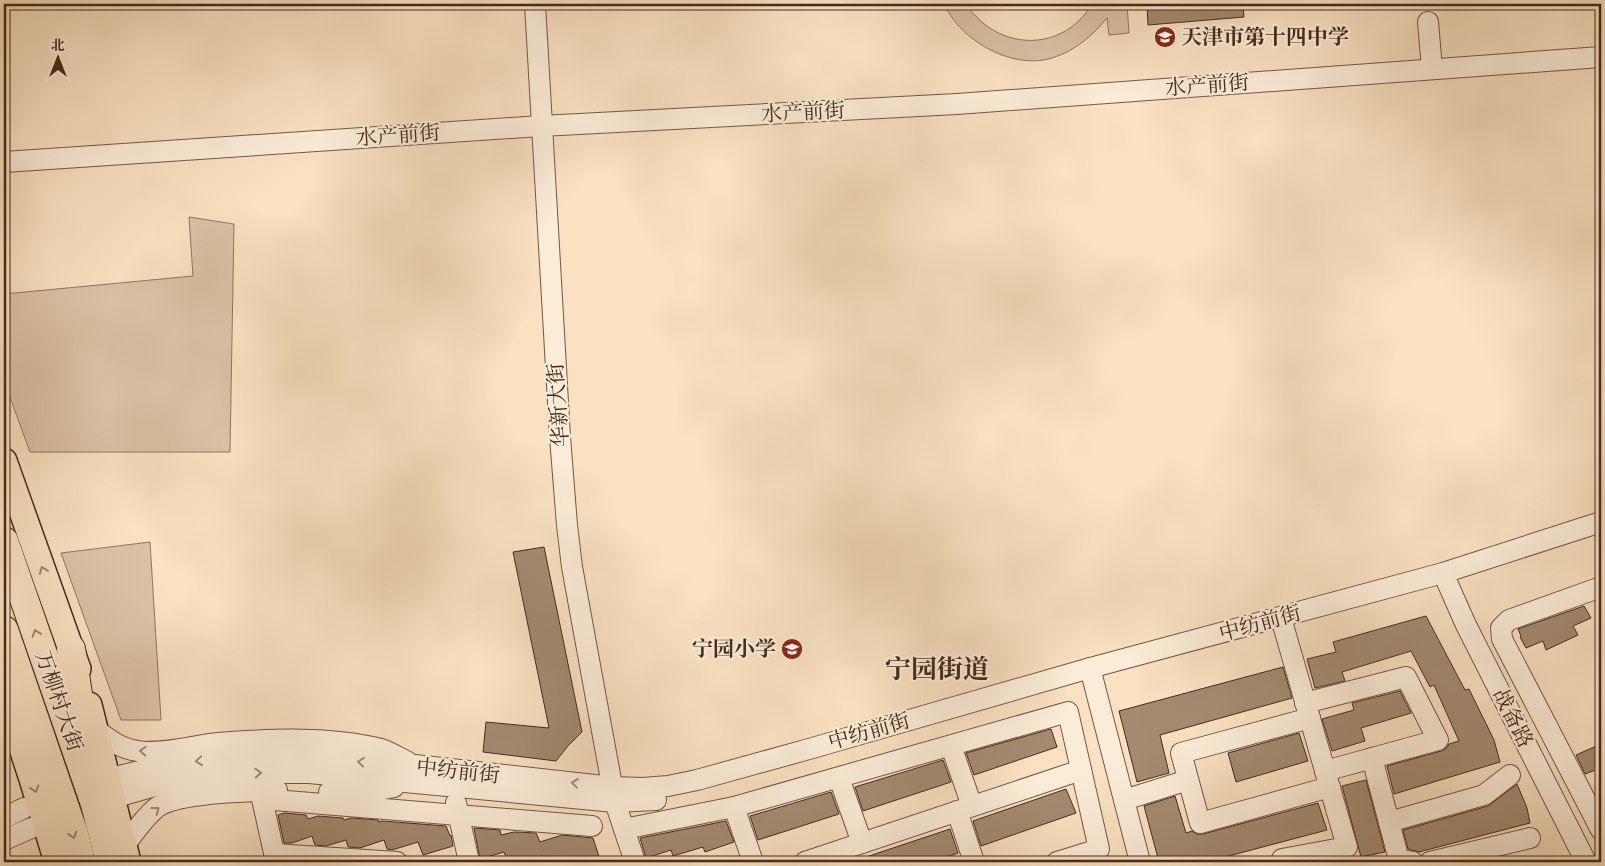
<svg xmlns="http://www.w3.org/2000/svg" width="1605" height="866" viewBox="0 0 1605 866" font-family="'Sorts Mill Goudy','Noto Serif SC',serif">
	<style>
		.green { fill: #dbc2a5; stroke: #907660 }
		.building { fill: #a38a71; stroke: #462b1b }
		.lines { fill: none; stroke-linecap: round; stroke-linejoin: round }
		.minor-casing { stroke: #735844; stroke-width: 22 }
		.major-casing { stroke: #462b1b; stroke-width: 28 }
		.highway-casing { stroke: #462b1b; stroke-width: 30 }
		.minor { stroke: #fbecd7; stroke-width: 20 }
		.major { stroke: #f9e1c1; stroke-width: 25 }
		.highway { stroke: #f9e1c1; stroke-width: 28 }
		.oneway { stroke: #a0866e }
		.oneway2 { stroke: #a08c79 }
		.labels { text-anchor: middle; stroke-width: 4.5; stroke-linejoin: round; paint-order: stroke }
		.poi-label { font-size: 21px; font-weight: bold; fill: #462b1b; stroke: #fbecd7; text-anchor: start }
		.street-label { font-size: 21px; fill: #462b1b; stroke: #fbecd7 }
		.district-label { font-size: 26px; font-weight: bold; fill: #462b1b; stroke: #fbecd7 }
	</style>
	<rect width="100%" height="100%" fill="#f9e1c1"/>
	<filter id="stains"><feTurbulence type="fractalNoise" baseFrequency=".004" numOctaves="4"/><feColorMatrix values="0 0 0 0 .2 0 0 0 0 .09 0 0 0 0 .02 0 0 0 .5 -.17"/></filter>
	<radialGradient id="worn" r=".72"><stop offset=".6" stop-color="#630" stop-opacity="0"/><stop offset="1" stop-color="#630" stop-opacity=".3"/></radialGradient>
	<!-- green -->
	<g class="green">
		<path d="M 944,4 L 966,4 C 997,51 1062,54 1092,4 L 1127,4 L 1129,33 L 1109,35 L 1107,18 C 1092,36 1075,51 1052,58 C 1020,68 980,50 959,26 C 952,19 948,11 944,4 Z"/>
		<path d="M 189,217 L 234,224 L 230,452 L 30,452 L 4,381 L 4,294 L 193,276 Z"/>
		<path d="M 150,542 L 161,720 L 121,720 L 61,553 Z"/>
	</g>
	<!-- building -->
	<g class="building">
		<path d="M 1147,4 L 1243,4 L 1244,17 L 1148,25 Z"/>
		<path d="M 544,547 L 582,732 L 568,746 L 556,761 L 483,752 L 486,722 L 549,728 L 513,552 Z"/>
		<path d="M 1584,606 L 1591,618 L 1573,626 L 1578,635 L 1546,650 L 1543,641 L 1526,648 L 1520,637 L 1521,636 L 1518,629 Z"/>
		<path d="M 1426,616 L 1465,690 L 1469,689 L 1494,740 L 1500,762 L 1394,794 L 1387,766 L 1441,751 L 1447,748 L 1449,744 L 1459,741 L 1434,685 L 1430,687 L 1411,651 L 1342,672 L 1345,681 L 1315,688 L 1307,659 L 1336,652 L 1333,642 Z"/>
		<path d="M 1283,667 L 1292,698 L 1160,735 L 1169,773 L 1137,782 L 1119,711 Z"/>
		<path d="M 1400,691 L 1411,713 L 1361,728 L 1365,741 L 1332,751 L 1322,719 L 1354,710 L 1352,703 Z"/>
		<path d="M 1051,729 L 1057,747 L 974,775 L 966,753 Z"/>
		<path d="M 1299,733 L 1308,761 L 1236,782 L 1228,753 Z"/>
		<path d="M 1601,744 L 1601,768 L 1585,774 L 1576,755 Z"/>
		<path d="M 943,760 L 951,782 L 863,811 L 855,787 Z"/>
		<path d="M 1366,780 L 1385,852 L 1361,857 L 1342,786 Z"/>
		<path d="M 1517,784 L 1527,808 L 1530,823 L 1419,852 L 1408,849 L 1403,830 L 1488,806 Z"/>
		<path d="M 1066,789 L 1076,813 L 981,846 L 973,821 Z"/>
		<path d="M 831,792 L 839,814 L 758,840 L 750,816 Z"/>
		<path d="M 1175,796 L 1186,833 L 1192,831 L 1197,834 L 1203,834 L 1318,803 L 1327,830 L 1206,862 L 1159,862 L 1144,806 Z"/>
		<path d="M 284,813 L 306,815 L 308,819 L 318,816 L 343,818 L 344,820 L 351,818 L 378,820 L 379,822 L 382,821 L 446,826 L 450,836 L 451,835 L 453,846 L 423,855 L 418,842 L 392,850 L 387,849 L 384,840 L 360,848 L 348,847 L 346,840 L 326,846 L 315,845 L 312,836 L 292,843 L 284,843 L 278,815 Z"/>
		<path d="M 726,821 L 734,842 L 705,852 L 703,847 L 673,856 L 671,850 L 646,858 L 640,838 Z"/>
		<path d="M 474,828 L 500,830 L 501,835 L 514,832 L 536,833 L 540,842 L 562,835 L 593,838 L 600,860 L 591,862 L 544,862 L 542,856 L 519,862 L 508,862 L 504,852 L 480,859 Z"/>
		<path d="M 950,829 L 958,853 L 933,862 L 858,862 L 857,860 Z"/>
	</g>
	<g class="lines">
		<!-- minor casing -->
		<g class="minor-casing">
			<g id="minor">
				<path d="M 535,4 L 560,437 L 567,525 L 572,567 L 615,802 L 635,862"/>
				<path d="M 1428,22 L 1432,69"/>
				<path d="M 4,162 L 541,126 L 957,104 L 1601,57"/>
				<path d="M 1443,573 L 1466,625 L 1586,862"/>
				<path d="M 1601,587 L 1509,620 L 1501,628 L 1502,639 L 1601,830"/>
				<path d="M 1281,618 L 1347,847 L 1282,859"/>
				<path d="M 1090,668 L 1140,862"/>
				<path d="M 1305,703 L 1406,677 L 1438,740 L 1325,771"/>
				<path d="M 1310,718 L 1181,753 L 1200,823 L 1330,787"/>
				<path d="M 95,729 C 108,739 121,749 138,751 C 159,755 196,745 218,743 C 269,739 331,736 381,749 C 390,752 400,758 408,762"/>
				<path d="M 951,746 L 972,806"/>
				<path d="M 1372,758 L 1399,860 L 1413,862"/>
				<path d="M 119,776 L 173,763 L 250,756 L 287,755 L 389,765 L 415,765 L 613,787 L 643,788 L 668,786 L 697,780 L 809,749 L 1090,668 L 1443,573 L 1601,522"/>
				<path d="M 839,778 L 862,843"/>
				<path d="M 329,792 C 351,793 372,792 394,787"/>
				<path d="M 124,795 C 147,788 169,782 192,778 C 231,772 270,773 309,773 L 594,800 L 615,802 L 656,800"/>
				<path d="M 1124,800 L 1188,780"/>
				<path d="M 456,803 L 469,862"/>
				<path d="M 734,807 L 753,862"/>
				<path d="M 957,811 L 974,862"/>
				<path d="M 4,818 L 24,808"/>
				<path d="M 1389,822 L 1484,795 L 1510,775"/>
				<path d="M 624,829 L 734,807 L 1068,712 L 1099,849 L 1057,862"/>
				<path d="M 4,840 L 31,828"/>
				<path d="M 124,846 C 134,833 143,819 156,808 C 177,792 249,792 277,790"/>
				<path d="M 274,854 L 397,862"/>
				<path d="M 276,862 L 262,799 L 592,826"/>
				<path d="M 805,862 L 1081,770"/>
				<path d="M 1430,862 L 1530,838"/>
			</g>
		</g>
		<!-- major casing -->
		<g class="major-casing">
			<g id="major">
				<path d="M 4,461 L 78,669"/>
				<path d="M 4,693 L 32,779 L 57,862"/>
				<path d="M 89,705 L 128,862"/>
			</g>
		</g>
		<!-- highway casing -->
		<g class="highway-casing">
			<g id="highway">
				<path d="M 4,541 L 95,804 L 110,862"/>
				<path d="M 4,630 L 73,831 L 81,862"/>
				<path d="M 71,649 L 84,733"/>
			</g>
		</g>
		<!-- minor -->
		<use href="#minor" class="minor"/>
		<!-- major -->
		<use href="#major" class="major"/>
		<!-- highway -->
		<use href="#highway" class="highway"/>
	</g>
	<!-- one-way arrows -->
	<defs><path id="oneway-chevron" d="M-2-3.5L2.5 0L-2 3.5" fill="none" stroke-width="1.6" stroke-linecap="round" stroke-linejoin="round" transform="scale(1.25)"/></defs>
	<g class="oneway">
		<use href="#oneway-chevron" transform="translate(43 570) rotate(-110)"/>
		<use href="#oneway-chevron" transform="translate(36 633) rotate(-109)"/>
		<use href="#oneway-chevron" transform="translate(35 789) rotate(73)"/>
		<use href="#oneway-chevron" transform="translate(73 835) rotate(74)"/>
	</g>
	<g class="oneway2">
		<use href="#oneway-chevron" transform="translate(143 751) rotate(-177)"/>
		<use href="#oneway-chevron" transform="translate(199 761) rotate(174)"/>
		<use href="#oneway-chevron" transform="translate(361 762) rotate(-175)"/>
		<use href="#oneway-chevron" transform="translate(258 773) rotate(-2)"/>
		<use href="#oneway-chevron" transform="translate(575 783) rotate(-174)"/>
		<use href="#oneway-chevron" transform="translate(156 810) rotate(-37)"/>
	</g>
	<!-- icons -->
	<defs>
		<g id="school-disc" transform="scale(1.125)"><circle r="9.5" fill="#8f2418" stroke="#fbecd7"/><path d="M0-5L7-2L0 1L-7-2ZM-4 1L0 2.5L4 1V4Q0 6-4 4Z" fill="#fff"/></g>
	</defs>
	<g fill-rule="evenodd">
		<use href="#school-disc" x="1165" y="37"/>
		<use href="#school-disc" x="792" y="649"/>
	</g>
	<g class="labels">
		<!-- poi labels -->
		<g class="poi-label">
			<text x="1181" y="44">天津市第十四中学</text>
			<text x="776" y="656" text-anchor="end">宁园小学</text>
		</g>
		<!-- street labels -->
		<g class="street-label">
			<text transform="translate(1207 85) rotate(-4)" y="7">水产前街</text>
			<text transform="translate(803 112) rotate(-3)" y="7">水产前街</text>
			<text transform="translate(398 135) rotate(-4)" y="7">水产前街</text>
			<text transform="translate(558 405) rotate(-94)" y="7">华新大街</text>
			<text transform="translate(1260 623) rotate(-15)" y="7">中纺前街</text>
			<text transform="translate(59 701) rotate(71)" y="7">万柳村大街</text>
			<text transform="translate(1513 718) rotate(63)" y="7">战备路</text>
			<text transform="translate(869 731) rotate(-16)" y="7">中纺前街</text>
			<text transform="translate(458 771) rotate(6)" y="7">中纺前街</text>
		</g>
		<!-- district labels -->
		<g class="district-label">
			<text x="937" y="678">宁园街道</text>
		</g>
	</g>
	<!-- margin -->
	<rect width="1605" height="866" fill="none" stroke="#f9e1c1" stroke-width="20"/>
	<rect x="5" y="5" width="1595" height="856" fill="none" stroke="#462b1b" stroke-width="2.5"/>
	<rect x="10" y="10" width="1585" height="846" fill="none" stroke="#462b1b"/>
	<!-- north arrow -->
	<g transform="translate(58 58)" stroke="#fbecd7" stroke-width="4" paint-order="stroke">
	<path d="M0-4L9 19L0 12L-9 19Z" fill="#462b1b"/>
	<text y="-8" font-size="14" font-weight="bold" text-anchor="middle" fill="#462b1b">北</text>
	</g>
	<rect width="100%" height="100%" filter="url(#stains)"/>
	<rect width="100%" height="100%" fill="url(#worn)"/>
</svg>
